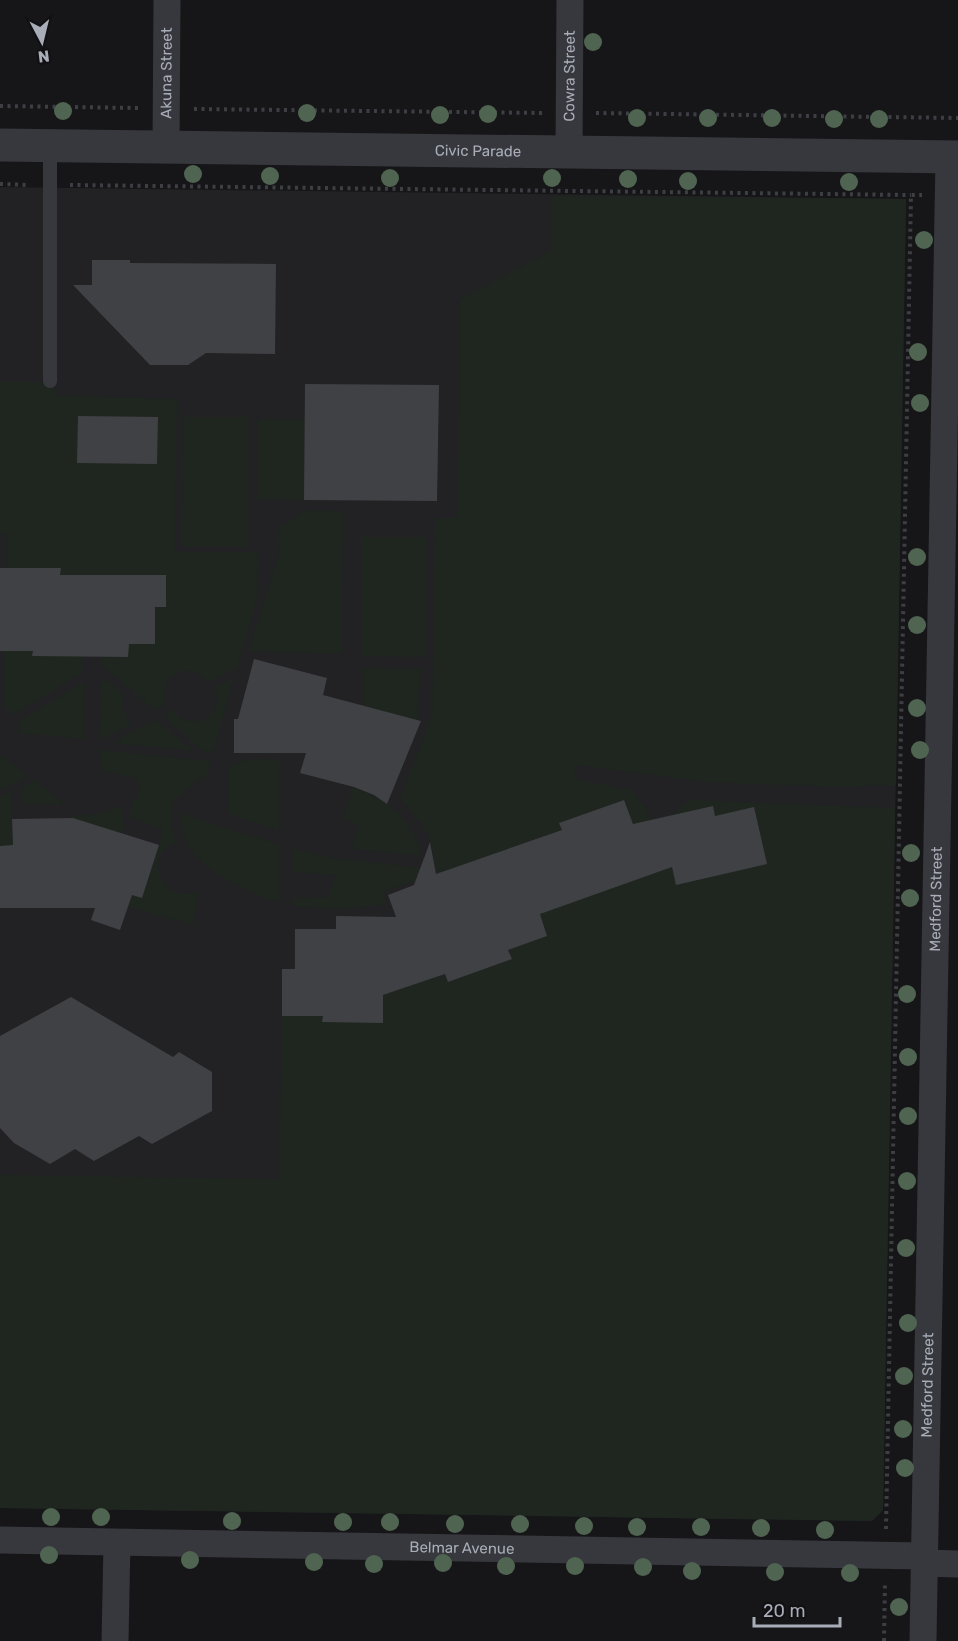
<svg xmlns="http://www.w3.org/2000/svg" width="958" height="1641" viewBox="0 0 958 1641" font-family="Rubik,sans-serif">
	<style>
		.built { fill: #222225 }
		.green { fill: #1e261f }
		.building { fill: #404145 }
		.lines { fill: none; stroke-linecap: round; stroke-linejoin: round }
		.path { stroke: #3d3f44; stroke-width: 4; stroke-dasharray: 3 4.5; stroke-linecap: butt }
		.service { stroke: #37383d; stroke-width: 14 }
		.minor { stroke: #37383d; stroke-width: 27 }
		.tertiary { stroke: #37383d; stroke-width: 33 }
		.tree { fill: #506452 }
		.labels { text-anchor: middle; stroke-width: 6; stroke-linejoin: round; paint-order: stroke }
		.street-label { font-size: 15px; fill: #a8adb8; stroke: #111113 }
	</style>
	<rect width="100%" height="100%" fill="#161618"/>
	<!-- built -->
	<path class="built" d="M 0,187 L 906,199 L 883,1510 L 872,1521 L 0,1508 Z"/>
	<!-- green -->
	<g class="green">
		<path d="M 552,196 L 906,199 L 896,785 L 839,787 L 705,782 L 576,765 L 575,779 L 632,790 L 646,809 L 652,820 L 671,816 L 689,800 L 895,808 L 883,1510 L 872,1521 L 0,1508 L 0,1175 L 279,1179 L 282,1016 L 323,1016 L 322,1022 L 383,995 L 445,974 L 448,982 L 511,959 L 508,950 L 547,936 L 540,914 L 638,838 L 624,800 L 560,823 L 562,830 L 432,876 C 432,872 434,867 434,862 C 434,836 416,816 400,799 L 432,716 L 435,518 L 458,518 L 460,299 L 551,251 Z"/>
		<path d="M 0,382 L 54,382 L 55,395 L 177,399 L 175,552 L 258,552 L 257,600 L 237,667 L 209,682 C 204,678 199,673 193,672 C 172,666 160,685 166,704 L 155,710 L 101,665 L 101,657 L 128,657 L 125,644 L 155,644 L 155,607 L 166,607 L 166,576 L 60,575 L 60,568 L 19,568 L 6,579 L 7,535 L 0,534 Z"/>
		<path d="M 183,417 L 248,417 L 248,546 L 182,546 Z"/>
		<path d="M 258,419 L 305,420 L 304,500 L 257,499 Z"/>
		<path d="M 306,510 L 343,511 L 341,654 L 249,651 L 279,553 L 278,528 Z"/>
		<path d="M 361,537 L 426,537 L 426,657 L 361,656 Z"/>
		<path d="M 81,649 L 81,665 L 83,666 L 83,672 L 14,715 L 3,707 L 4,651 L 33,651 L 33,656 L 68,656 Z"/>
		<path d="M 364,668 L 420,669 L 417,720 L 364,706 Z"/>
		<path d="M 233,679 L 214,751 L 204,752 L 163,716 L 172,711 C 176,713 180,718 184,720 C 196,725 211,719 216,706 C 218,701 216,693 216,687 Z"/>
		<path d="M 101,681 L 108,681 L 124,694 L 122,710 L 131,724 L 100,740 Z"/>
		<path d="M 84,682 L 83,739 L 20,733 L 18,722 Z"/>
		<path d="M 155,720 L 194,751 L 112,743 Z"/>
		<path d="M 100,750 L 211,761 L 207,777 L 198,779 L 173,802 L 172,828 L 176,842 C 171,846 164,849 161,854 C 158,858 157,864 158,868 C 161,889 178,897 197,893 L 194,925 L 128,907 L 132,895 L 142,898 L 159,845 L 162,829 L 130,817 L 131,803 L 137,799 L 140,791 L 137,778 L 101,771 Z"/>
		<path d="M 3,757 L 29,777 L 0,790 L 0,758 Z"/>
		<path d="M 255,759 L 280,760 L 279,831 L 227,813 L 228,768 L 234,763 Z"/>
		<path d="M 35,781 L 65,805 L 21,803 L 22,787 Z"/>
		<path d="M 353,787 C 385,799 414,820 421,856 L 351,849 L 359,825 L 343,819 Z"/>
		<path d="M 12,791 L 13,851 L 0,846 L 0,797 Z"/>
		<path d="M 122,805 L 124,828 L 121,833 L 97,826 L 72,821 L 72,816 L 103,813 Z"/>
		<path d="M 179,813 L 280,845 L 279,903 C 246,889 197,873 184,836 C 182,829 181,820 179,813 Z"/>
		<path d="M 293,849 L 334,858 L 421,868 L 415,881 L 384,891 L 386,905 L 335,909 L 292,906 L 292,900 L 308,897 L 328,898 L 336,876 L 292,871 Z"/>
	</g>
	<!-- building -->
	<g class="building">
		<path d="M 92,260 L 130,260 L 130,263 L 276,264 L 275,354 L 206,353 L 188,365 L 150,365 L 73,285 L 92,285 Z"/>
		<path d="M 305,384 L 439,385 L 437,501 L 304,500 Z"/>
		<path d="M 78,416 L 158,417 L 157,464 L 77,463 Z"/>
		<path d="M 0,568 L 61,568 L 60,575 L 166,575 L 166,607 L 155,607 L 155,644 L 129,644 L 128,657 L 32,656 L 33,651 L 0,651 Z"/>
		<path d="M 254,659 L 327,678 L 323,695 L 421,721 L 387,804 L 374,795 L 354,787 L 300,773 L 306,753 L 234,753 L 234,719 L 238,719 Z"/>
		<path d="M 624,800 L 633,824 L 713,806 L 715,816 L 754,807 L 767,864 L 676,885 L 672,867 L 540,914 L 547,936 L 508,950 L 512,959 L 448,982 L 445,974 L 383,995 L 383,1023 L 322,1022 L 323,1016 L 282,1016 L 282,969 L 295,969 L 295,929 L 336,929 L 336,916 L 396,917 L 388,895 L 414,885 L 430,842 L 436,874 L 562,830 L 559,823 Z"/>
		<path d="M 73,818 L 159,845 L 142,898 L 132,895 L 120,930 L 91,920 L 95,908 L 0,908 L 0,846 L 13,845 L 12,819 Z"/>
		<path d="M 71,997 L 173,1057 L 179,1052 L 212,1072 L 212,1111 L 152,1144 L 139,1136 L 94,1161 L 75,1149 L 50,1164 L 14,1143 L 0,1128 L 0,1036 Z"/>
	</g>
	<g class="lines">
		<!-- path -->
		<g class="path">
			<path d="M 0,106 L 138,108"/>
			<path d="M 194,109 L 543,113"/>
			<path d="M 596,113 L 958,118"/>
			<path d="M 0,184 L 29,185"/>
			<path d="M 70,185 L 911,195"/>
			<path d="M 886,1529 L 911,195 L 922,195"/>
			<path d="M 884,1641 L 885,1582"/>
		</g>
		<!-- service -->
		<path class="service" d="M 50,381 L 50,146"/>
		<!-- minor -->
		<g class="minor">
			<path id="s1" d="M 166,147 L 167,0"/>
			<path id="s2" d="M 569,152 L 570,0"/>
			<path id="s3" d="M 0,1540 L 924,1556"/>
			<path d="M 924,1563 L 958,1564"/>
			<path d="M 115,1641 L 117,1543"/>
			<path id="s4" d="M 923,1641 L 949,157"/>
		</g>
		<!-- tertiary -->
		<path class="tertiary" id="s5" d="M 0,145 L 958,157"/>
	</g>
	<!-- trees -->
	<g class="tree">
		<circle cx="593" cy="42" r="9"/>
		<circle cx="63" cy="111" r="9"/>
		<circle cx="307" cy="113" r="9"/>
		<circle cx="488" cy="114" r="9"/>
		<circle cx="440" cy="115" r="9"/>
		<circle cx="637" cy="118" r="9"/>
		<circle cx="708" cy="118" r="9"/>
		<circle cx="772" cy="118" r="9"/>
		<circle cx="834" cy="119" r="9"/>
		<circle cx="879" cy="119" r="9"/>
		<circle cx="193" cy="174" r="9"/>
		<circle cx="270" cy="176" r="9"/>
		<circle cx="390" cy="178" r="9"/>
		<circle cx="552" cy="178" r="9"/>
		<circle cx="628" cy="179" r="9"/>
		<circle cx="688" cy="181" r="9"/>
		<circle cx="849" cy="182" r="9"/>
		<circle cx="924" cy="240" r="9"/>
		<circle cx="918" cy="352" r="9"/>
		<circle cx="920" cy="403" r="9"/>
		<circle cx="917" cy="557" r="9"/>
		<circle cx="917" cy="625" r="9"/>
		<circle cx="917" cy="708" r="9"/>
		<circle cx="920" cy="750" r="9"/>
		<circle cx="911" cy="853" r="9"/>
		<circle cx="910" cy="898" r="9"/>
		<circle cx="907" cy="994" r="9"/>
		<circle cx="908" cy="1057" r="9"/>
		<circle cx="908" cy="1116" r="9"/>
		<circle cx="907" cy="1181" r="9"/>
		<circle cx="906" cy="1248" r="9"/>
		<circle cx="908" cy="1323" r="9"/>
		<circle cx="904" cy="1376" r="9"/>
		<circle cx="903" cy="1429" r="9"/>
		<circle cx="905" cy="1468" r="9"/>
		<circle cx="51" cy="1517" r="9"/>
		<circle cx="101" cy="1517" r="9"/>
		<circle cx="232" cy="1521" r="9"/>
		<circle cx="343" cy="1522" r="9"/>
		<circle cx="390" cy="1522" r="9"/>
		<circle cx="455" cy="1524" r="9"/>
		<circle cx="520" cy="1524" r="9"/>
		<circle cx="584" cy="1526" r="9"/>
		<circle cx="637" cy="1527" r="9"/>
		<circle cx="701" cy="1527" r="9"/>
		<circle cx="761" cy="1528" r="9"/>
		<circle cx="825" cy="1530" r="9"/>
		<circle cx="49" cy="1555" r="9"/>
		<circle cx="190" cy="1560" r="9"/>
		<circle cx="314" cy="1562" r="9"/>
		<circle cx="443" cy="1563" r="9"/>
		<circle cx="374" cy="1564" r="9"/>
		<circle cx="506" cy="1566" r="9"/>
		<circle cx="575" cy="1566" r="9"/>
		<circle cx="643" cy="1567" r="9"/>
		<circle cx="692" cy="1571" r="9"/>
		<circle cx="775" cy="1572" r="9"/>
		<circle cx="850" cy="1573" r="9"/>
		<circle cx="899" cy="1607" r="9"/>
	</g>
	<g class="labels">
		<!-- street labels -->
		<g class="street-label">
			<text dy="5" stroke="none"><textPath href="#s1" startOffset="74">Akuna Street</textPath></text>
			<text dy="5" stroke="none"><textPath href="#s2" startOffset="76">Cowra Street</textPath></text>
			<text dy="5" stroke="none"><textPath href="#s5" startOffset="478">Civic Parade</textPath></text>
			<text dy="5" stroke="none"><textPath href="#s4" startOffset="742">Medford Street</textPath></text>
			<text dy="5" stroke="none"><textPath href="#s4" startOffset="256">Medford Street</textPath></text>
			<text dy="5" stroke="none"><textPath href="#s3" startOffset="462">Belmar Avenue</textPath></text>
		</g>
	</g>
	<!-- north arrow -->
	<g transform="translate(42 42) rotate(173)" stroke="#111113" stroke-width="4.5" paint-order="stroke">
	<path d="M0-4.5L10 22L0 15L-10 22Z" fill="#a8adb8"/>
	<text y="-9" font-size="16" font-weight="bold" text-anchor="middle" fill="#a8adb8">N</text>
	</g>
	<!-- scale -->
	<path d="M754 1617v9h86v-9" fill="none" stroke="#a8adb8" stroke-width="3"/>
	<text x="763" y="1617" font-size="18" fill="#a8adb8" stroke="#111113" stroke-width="4.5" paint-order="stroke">20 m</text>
</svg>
